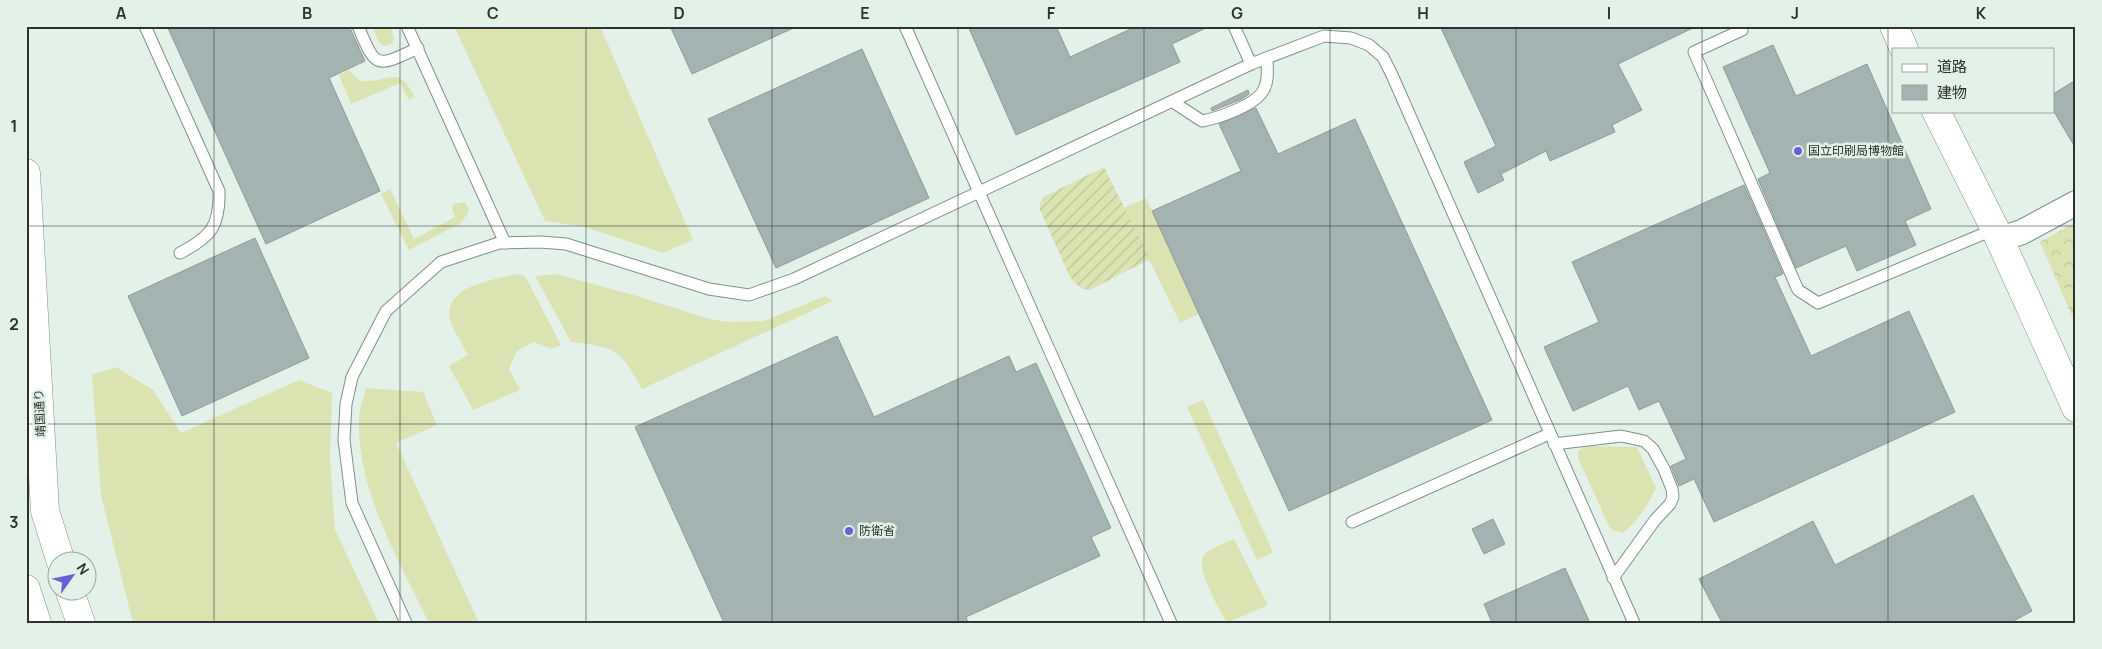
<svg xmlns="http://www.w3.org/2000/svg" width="2102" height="649" viewBox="0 0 2102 649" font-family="Manrope,'Noto Sans JP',sans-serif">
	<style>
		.grass { fill: #dbe3b1 }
		.park { fill: url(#park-crowns) }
		.garden { fill: url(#garden-furrows) }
		.building { fill: #a2b3b1; stroke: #8b9b99 }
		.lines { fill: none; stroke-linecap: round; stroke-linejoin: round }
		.service-casing { stroke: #818f87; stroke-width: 13 }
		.minor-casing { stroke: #818f87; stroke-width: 26 }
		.tertiary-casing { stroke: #818f87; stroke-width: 29 }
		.primary-casing { stroke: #818f87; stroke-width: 29 }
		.service { stroke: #fff; stroke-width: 11 }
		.minor { stroke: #fff; stroke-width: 24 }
		.tertiary { stroke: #fff; stroke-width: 28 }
		.primary { stroke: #fff; stroke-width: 28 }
		.grid { fill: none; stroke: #2c322f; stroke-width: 1; stroke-opacity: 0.55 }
		.poi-dot { fill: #695fd9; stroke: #e2f2e9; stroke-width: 2 }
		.labels { text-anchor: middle; stroke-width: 5; stroke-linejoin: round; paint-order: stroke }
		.poi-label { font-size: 12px; fill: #2c322f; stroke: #e2f2e9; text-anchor: start }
		.street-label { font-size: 12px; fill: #2c322f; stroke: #e2f2e9 }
		.neatline { fill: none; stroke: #2c322f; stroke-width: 2 }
		.grid-label { font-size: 16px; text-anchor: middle; font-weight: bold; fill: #2c322f }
	</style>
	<defs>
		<pattern id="park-crowns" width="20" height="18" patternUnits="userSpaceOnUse" patternTransform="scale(1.25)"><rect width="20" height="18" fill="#dbe3b1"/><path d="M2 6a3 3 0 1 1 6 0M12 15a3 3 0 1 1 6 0" fill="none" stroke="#bcc399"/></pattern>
		<pattern id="garden-furrows" width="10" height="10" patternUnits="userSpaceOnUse" patternTransform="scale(1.25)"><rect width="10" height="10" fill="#dbe3b1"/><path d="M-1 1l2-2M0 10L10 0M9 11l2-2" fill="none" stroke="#bcc399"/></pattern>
	</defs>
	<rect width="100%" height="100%" fill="#e2f2e9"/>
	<!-- grass -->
	<g class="grass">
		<path d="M 372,26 L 390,26 L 394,38 L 392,44 L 384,46 L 379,43 Z"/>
		<path d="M 454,26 L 600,26 L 693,240 L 663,253 L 585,227 L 545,221 Z"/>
		<path d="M 349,70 L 360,81 C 391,83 397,63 415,97 L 409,100 L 400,83 L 351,104 L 339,75 Z"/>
		<path d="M 390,189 L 414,239 L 455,217 L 452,208 L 453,204 L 465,202 L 469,211 L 461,223 L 409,250 L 381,194 Z"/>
		<path d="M 1146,198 L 1199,314 L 1180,323 L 1124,208 Z"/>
		<path d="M 516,274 L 525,276 L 561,345 L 552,349 L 534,342 L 517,351 L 509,369 L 520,390 L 473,410 L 449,366 L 468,355 C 462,344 454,331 450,320 C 442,286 494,280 516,274 Z"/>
		<path d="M 556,274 L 637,296 L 709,319 L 729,322 L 764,321 L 825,296 L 833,301 L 642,389 C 620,349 616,347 571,342 L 535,276 Z"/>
		<path d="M 116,367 L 153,390 L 181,433 L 299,380 L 332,393 L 330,459 L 335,530 L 379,623 L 133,623 L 101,495 L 92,375 Z"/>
		<path d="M 366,388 L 423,392 L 437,425 L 396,443 L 479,623 L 429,623 C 400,563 357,490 359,422 C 359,411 363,399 366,388 Z"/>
		<path d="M 1203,400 L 1273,552 L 1257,560 L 1187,407 Z"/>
		<path d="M 1584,446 L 1637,447 L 1656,488 C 1648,504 1637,523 1622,533 L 1612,530 L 1607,522 L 1578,458 L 1578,452 Z"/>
		<path d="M 1234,539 L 1268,605 L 1227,623 C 1220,610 1194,567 1204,555 C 1209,548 1226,543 1234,539 Z"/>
	</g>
	<!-- park -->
	<path class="park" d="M 2076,222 L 2076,325 L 2040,242 Z"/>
	<!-- garden -->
	<path class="garden" d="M 1104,167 L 1150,259 L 1090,290 C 1079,289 1074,283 1069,275 L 1040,210 L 1040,203 L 1043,197 Z"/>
	<!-- building -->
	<g class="building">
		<path d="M 167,26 L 349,26 L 365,61 L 329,78 L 380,191 L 266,244 Z"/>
		<path d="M 670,26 L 798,26 L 692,74 Z"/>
		<path d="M 968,26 L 1056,26 L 1070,57 L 1137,26 L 1210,26 L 1172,44 L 1180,62 L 1016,135 Z"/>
		<path d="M 1440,26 L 1697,26 L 1618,64 L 1642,110 L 1612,125 L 1615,132 L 1550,161 L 1546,151 L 1501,174 L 1504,180 L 1478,193 L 1464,162 L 1496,146 Z"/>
		<path d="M 1773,45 L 1796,96 L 1867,64 L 1931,209 L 1905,221 L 1916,245 L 1857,271 L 1846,246 L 1796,268 L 1758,179 L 1770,173 L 1723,67 Z"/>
		<path d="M 862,49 L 929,198 L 776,268 L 708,119 Z"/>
		<path d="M 2076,80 L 2076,149 L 2053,110 L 2053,94 Z"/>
		<path d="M 1248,90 L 1249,94 L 1242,99 L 1212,111 L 1211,108 Z"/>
		<path d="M 1256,108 L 1278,154 L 1355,119 L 1492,420 L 1289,511 L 1152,211 L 1241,171 L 1219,124 Z"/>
		<path d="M 1744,185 L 1783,274 L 1775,277 L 1811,356 L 1909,311 L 1955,412 L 1714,522 L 1694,479 L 1679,486 L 1671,466 L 1686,459 L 1659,401 L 1639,410 L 1628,386 L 1573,411 L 1544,347 L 1599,322 L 1572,262 Z"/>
		<path d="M 255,238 L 309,358 L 182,416 L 128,296 Z"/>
		<path d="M 837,336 L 874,417 L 1009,356 L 1016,372 L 1036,363 L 1111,528 L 1091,537 L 1100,556 L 966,617 L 968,623 L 724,623 L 635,427 Z"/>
		<path d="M 1973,495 L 2032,611 L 2010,623 L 1722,623 L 1699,579 L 1813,521 L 1835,565 Z"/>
		<path d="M 1493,519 L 1505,544 L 1484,554 L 1472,529 Z"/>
		<path d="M 1565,568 L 1590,623 L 1492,623 L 1484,604 Z"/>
	</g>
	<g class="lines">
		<!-- service casing -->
		<g class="service-casing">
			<g id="service">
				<path d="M 145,26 L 219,191 C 220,226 211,237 180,253"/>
				<path d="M 358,26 C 376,69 376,68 418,48"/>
				<path d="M 407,26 L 505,243"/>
				<path d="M 905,26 L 1171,623"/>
				<path d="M 1234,26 L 1251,64"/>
				<path d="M 1741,26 L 1742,30 L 1694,52 L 1798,290 L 1818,303 L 1995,229"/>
				<path d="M 1173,102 L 1202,121 C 1218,118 1257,105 1264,89 C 1269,80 1267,68 1267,58"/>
				<path d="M 1554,444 L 1621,436 L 1644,441 L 1653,449 L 1664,469 L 1672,489 L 1673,497 L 1670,504 L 1655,520 L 1613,578"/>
				<path d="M 1352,522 L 1549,434"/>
				<path d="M 406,623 L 352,503 L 344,440 L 346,404 L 352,377 L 386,311 L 441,262 L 499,243 L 541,242 L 566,244 L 709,289 L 749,295 L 794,279 L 1251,64 L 1324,36 L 1351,38 L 1369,45 L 1383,57 L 1392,75 L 1634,623"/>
			</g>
		</g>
		<!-- minor casing -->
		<g class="minor-casing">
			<path id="minor" d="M 2000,239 L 2022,232 L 2076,203"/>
		</g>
		<!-- tertiary casing -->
		<g class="tertiary-casing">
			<g id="tertiary">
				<path d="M 1894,26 L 1904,49"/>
				<path d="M 1936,111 L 1995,229 L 2076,408"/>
			</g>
		</g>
		<!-- primary casing -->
		<g class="primary-casing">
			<g id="primary">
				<path d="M 26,173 L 45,511 L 61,562"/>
				<path d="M 26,589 L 37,623"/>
				<path d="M 70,592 L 81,623"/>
			</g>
		</g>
		<!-- service -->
		<use href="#service" class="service"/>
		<!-- minor -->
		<use href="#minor" class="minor"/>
		<!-- tertiary -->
		<use href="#tertiary" class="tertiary"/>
		<!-- primary -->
		<use href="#primary" class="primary"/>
	</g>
	<!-- grid -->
	<path class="grid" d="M 214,26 L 214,623M 400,26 L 400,623M 586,26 L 586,623M 772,26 L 772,623M 958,26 L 958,623M 1144,26 L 1144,623M 1330,26 L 1330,623M 1516,26 L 1516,623M 1702,26 L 1702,623M 1888,26 L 1888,623M 26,226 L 2076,226M 26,424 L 2076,424"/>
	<!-- markers -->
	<g class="poi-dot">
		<circle cx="1798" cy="151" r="5"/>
		<circle cx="849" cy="531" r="5"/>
	</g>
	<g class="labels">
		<!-- poi labels -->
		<g class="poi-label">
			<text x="1808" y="155">国立印刷局博物館</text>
			<text x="859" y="535">防衛省</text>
		</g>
		<!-- street labels -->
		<g class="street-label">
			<text transform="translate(40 413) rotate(-93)" y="4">靖国通り</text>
		</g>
	</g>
	<!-- border -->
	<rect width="2102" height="649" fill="none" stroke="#e2f2e9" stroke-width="55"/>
	<!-- legend -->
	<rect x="1892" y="48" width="162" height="65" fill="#e2f2e9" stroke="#99a59f"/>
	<rect x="1902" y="64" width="25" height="8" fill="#ffffff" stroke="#99a59f"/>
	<text x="1937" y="72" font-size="15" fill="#2c322f">道路</text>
	<rect x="1902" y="85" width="25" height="15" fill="#a2b3b1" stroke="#99a59f"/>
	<text x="1937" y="98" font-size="15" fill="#2c322f">建物</text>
	<!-- north arrow -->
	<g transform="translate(72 576) rotate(57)"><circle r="24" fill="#e2f2e9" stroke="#99a59f"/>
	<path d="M0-4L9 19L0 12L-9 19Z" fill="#695fd9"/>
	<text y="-8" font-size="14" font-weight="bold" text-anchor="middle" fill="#2c322f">N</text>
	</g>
	<rect x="28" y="28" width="2046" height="594" class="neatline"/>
	<g class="grid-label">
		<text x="121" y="19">A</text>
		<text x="307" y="19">B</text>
		<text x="493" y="19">C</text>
		<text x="679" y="19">D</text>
		<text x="865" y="19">E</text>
		<text x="1051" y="19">F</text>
		<text x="1237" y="19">G</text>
		<text x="1423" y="19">H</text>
		<text x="1609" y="19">I</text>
		<text x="1795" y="19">J</text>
		<text x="1981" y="19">K</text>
		<text x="14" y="132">1</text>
		<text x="14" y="330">2</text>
		<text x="14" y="528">3</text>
	</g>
</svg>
